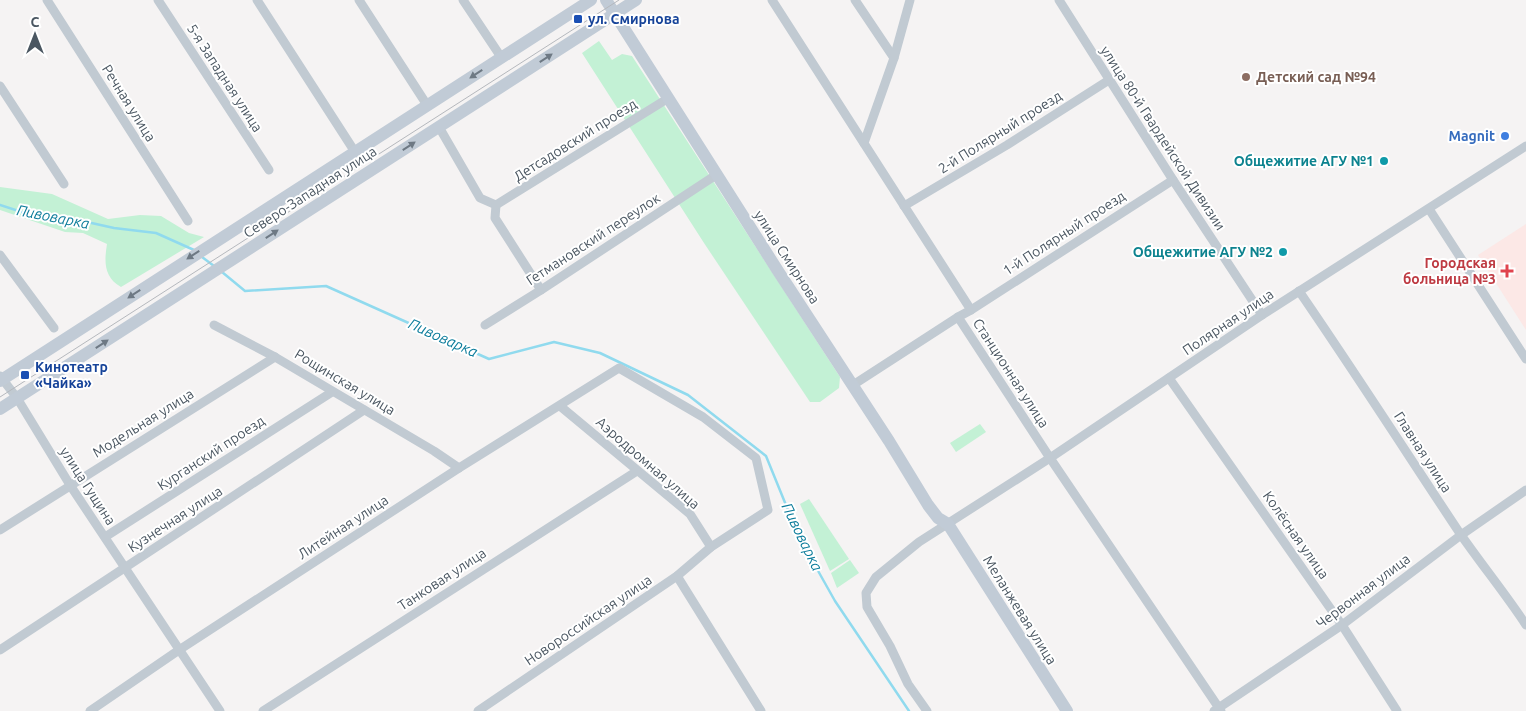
<svg xmlns="http://www.w3.org/2000/svg" width="1526" height="711" viewBox="0 0 1526 711" font-family="Ubuntu,sans-serif">
	<style>
		.medical { fill: #fce8e6 }
		.green { fill: #c3f1d5 }
		.lines { fill: none; stroke-linecap: round; stroke-linejoin: round }
		.stream { stroke: #90daee; stroke-width: 2.5 }
		.street { stroke: #c1cad2; stroke-width: 9 }
		.secondary { stroke: #c1cbd6; stroke-width: 12 }
		.tram { stroke: #b5b8bd; stroke-width: 1 }
		.oneway { fill: #6e7984 }
		.transit-dot { fill: #1a4fb4; stroke: #fff; stroke-width: 2 }
		.education-dot { fill: #8d6e63; stroke: #fff; stroke-width: 2 }
		.shop-dot { fill: #3f7fe0; stroke: #fff; stroke-width: 2 }
		.culture-dot { fill: #0f9aa8; stroke: #fff; stroke-width: 2 }
		.health-dot { fill: #e0444e; stroke: #fff; stroke-width: 2 }
		.labels { text-anchor: middle; stroke-width: 4; stroke-linejoin: round; paint-order: stroke }
		.transit-label { font-size: 14px; font-weight: bold; fill: #164399; stroke: #fff; text-anchor: start }
		.education-label { font-size: 14px; font-weight: bold; fill: #785e54; stroke: #fff; text-anchor: start }
		.street-label { font-size: 14px; fill: #4a5661; stroke: #fff }
		.shop-label { font-size: 14px; font-weight: bold; fill: #366cbe; stroke: #fff; text-anchor: end }
		.culture-label { font-size: 14px; font-weight: bold; fill: #0d838f; stroke: #fff; text-anchor: end }
		.health-label { font-size: 14px; font-weight: bold; fill: #be3a42; stroke: #fff; text-anchor: end }
		.water-label { font-size: 15px; font-style: italic; fill: #0c7c9b; stroke: #fff }
	</style>
	<rect width="100%" height="100%" fill="#f5f3f3"/>
	<!-- medical -->
	<path class="medical" d="M 1526,224 L 1526,330 L 1478,255 Z"/>
	<!-- green -->
	<g class="green">
		<path d="M 599,41 L 612,60 L 622,54 L 632,56 L 840,377 L 839,388 L 820,402 L 810,402 L 704,243 L 582,53 Z"/>
		<path d="M 0,187 L 52,194 L 108,219 L 140,215 L 161,216 L 189,233 L 204,237 L 121,287 C 104,277 104,262 107,244 L 83,233 L 65,232 L 0,210 Z"/>
		<path d="M 980,424 L 986,432 L 956,452 L 950,443 Z"/>
		<path d="M 809,499 L 849,559 L 830,571 L 800,504 Z"/>
		<path d="M 850,560 L 859,573 L 837,588 L 831,573 Z"/>
	</g>
	<g class="lines">
		<!-- stream -->
		<g class="stream">
			<path d="M 0,205 L 37,217 L 78,220 L 114,228 L 156,233 L 194,250"/>
			<path d="M 202,257 L 214,266"/>
			<path d="M 222,272 L 245,291 L 326,286 L 489,359 L 554,342 L 600,353 L 688,395 L 766,456 L 799,537 L 835,601 L 909,711"/>
		</g>
		<!-- street -->
		<g class="street">
			<path d="M 47,0 L 188,221"/>
			<path d="M 158,0 L 269,170"/>
			<path d="M 257,0 L 355,152"/>
			<path d="M 359,0 L 427,105"/>
			<path d="M 463,0 L 501,57"/>
			<path d="M 772,0 L 971,310 L 958,317 L 1050,458 L 1221,711"/>
			<path d="M 855,0 L 894,58"/>
			<path d="M 1059,0 L 1173,180 L 1262,315"/>
			<path d="M 0,86 L 64,184"/>
			<path d="M 439,127 L 480,198 L 496,205 L 495,218 L 541,290"/>
			<path d="M 864,143 L 894,58 L 910,0"/>
			<path d="M 496,205 L 667,99"/>
			<path d="M 904,206 L 1007,145 L 1109,80"/>
			<path d="M 1429,209 L 1526,359"/>
			<path d="M 0,255 L 54,328"/>
			<path d="M 1299,291 C 1354,371 1406,452 1459,532 C 1481,564 1505,593 1526,625"/>
			<path d="M 971,310 L 1173,180"/>
			<path d="M 214,325 L 275,357 L 434,451 L 459,468"/>
			<path d="M 485,325 L 541,290 L 716,175"/>
			<path d="M 0,376 L 17,398 L 70,485 L 220,711"/>
			<path d="M 1169,378 L 1342,625 L 1397,711"/>
			<path d="M 853,385 L 958,317"/>
			<path d="M 560,406 L 690,514 L 711,547"/>
			<path d="M 0,530 L 275,357"/>
			<path d="M 105,537 L 332,392"/>
			<path d="M 677,576 L 761,711"/>
			<path d="M 0,650 L 364,410"/>
			<path d="M 90,711 L 179,650 L 459,468 L 619,368 L 703,417 L 756,458 L 768,510 L 711,547 L 677,576 L 478,711"/>
			<path d="M 263,711 L 637,471"/>
			<path d="M 927,711 L 908,684 L 890,646 L 867,607 L 866,593 L 876,577 L 919,542 L 1050,458 L 1262,315 L 1526,146"/>
			<path d="M 1214,711 L 1342,625 L 1461,535 L 1526,490"/>
		</g>
		<!-- secondary -->
		<g class="secondary">
			<path d="M 606,0 L 778,271 L 889,441 L 928,505 L 938,518 L 948,524 L 1067,711"/>
			<path d="M 0,381 L 591,0"/>
			<path d="M 0,409 L 636,0"/>
		</g>
		<!-- tram -->
		<path class="tram" d="M 0,397 L 619,0"/>
	</g>
	<!-- one-way arrows -->
	<defs><path id="oneway-solid" d="M-6-.8H1V-3.2L6.5 0L1 3.2V.8H-6Z" transform="scale(1.25)"/></defs>
	<g class="oneway">
		<use href="#oneway-solid" transform="translate(546 58) rotate(-33)"/>
		<use href="#oneway-solid" transform="translate(476 74) rotate(147)"/>
		<use href="#oneway-solid" transform="translate(409 146) rotate(-33)"/>
		<use href="#oneway-solid" transform="translate(272 234) rotate(-33)"/>
		<use href="#oneway-solid" transform="translate(193 255) rotate(147)"/>
		<use href="#oneway-solid" transform="translate(134 294) rotate(147)"/>
		<use href="#oneway-solid" transform="translate(102 344) rotate(-33)"/>
	</g>
	<!-- markers -->
	<g class="transit-dot">
		<rect x="573" y="14" width="10" height="10" rx="2.5"/>
		<rect x="20" y="370" width="10" height="10" rx="2.5"/>
	</g>
	<circle class="education-dot" cx="1246" cy="77" r="5"/>
	<circle class="shop-dot" cx="1505" cy="136" r="5"/>
	<g class="culture-dot">
		<circle cx="1384" cy="161" r="5"/>
		<circle cx="1283" cy="252" r="5"/>
	</g>
	<path class="health-dot" d="M1504.5 263.5h5v5h5v5h-5v5h-5v-5h-5v-5h5z"/>
	<g class="labels">
		<!-- transit labels -->
		<g class="transit-label">
			<text x="588" y="24">ул. Смирнова</text>
			<text x="35" y="372">Кинотеатр<tspan x="35" dy="16">«Чайка»</tspan></text>
		</g>
		<!-- education labels -->
		<g class="education-label">
			<text x="1256" y="82">Детский сад №94</text>
		</g>
		<!-- street labels -->
		<g class="street-label">
			<text transform="translate(225 78) rotate(57)" y="5">5-я Западная улица</text>
			<text transform="translate(129 103) rotate(58)" y="5">Речная улица</text>
			<text transform="translate(1000 132) rotate(-32)" y="5">2-й Полярный проезд</text>
			<text transform="translate(1163 138) rotate(57)" y="5">улица 80-й Гвардейской Дивизии</text>
			<text transform="translate(575 140) rotate(-32)" y="5">Детсадовский проезд</text>
			<text transform="translate(310 192) rotate(-33)" y="5">Северо-Западная улица</text>
			<text transform="translate(1064 233) rotate(-33)" y="5">1-й Полярный проезд</text>
			<text transform="translate(593 239) rotate(-33)" y="5">Гетмановский переулок</text>
			<text transform="translate(787 257) rotate(57)" y="5">улица Смирнова</text>
			<text transform="translate(1228 322) rotate(-34)" y="5">Полярная улица</text>
			<text transform="translate(1011 373) rotate(57)" y="5">Станционная улица</text>
			<text transform="translate(345 382) rotate(31)" y="5">Рощинская улица</text>
			<text transform="translate(143 423) rotate(-32)" y="5">Модельная улица</text>
			<text transform="translate(1423 452) rotate(57)" y="5">Главная улица</text>
			<text transform="translate(211 453) rotate(-33)" y="5">Курганский проезд</text>
			<text transform="translate(648 463) rotate(41)" y="5">Аэродромная улица</text>
			<text transform="translate(88 486) rotate(57)" y="5">улица Гущина</text>
			<text transform="translate(175 519) rotate(-33)" y="5">Кузнечная улица</text>
			<text transform="translate(343 527) rotate(-33)" y="5">Литейная улица</text>
			<text transform="translate(1296 535) rotate(55)" y="5">Колёсная улица</text>
			<text transform="translate(442 579) rotate(-33)" y="5">Танковая улица</text>
			<text transform="translate(1363 591) rotate(-37)" y="5">Червонная улица</text>
			<text transform="translate(1020 610) rotate(58)" y="5">Меланжевая улица</text>
			<text transform="translate(588 620) rotate(-34)" y="5">Новороссийская улица</text>
		</g>
		<!-- shop labels -->
		<g class="shop-label">
			<text x="1495" y="141">Magnit</text>
		</g>
		<!-- culture labels -->
		<g class="culture-label">
			<text x="1374" y="166">Общежитие АГУ №1</text>
			<text x="1273" y="257">Общежитие АГУ №2</text>
		</g>
		<!-- health labels -->
		<g class="health-label">
			<text x="1496" y="268">Городская<tspan x="1496" dy="16">больница №3</tspan></text>
		</g>
		<!-- water labels -->
		<g class="water-label">
			<text transform="translate(53 217) rotate(11)" y="5">Пивоварка</text>
			<text transform="translate(443 338) rotate(24)" y="5">Пивоварка</text>
			<text transform="translate(802 537) rotate(64)" y="5">Пивоварка</text>
		</g>
	</g>
	<!-- north arrow -->
	<g transform="translate(35 35)" stroke="#ffffff" stroke-width="4" paint-order="stroke">
	<path d="M0-4L9 19L0 12L-9 19Z" fill="#4a5661"/>
	<text y="-8" font-size="14" font-weight="bold" text-anchor="middle" fill="#4a5661">С</text>
	</g>
</svg>
